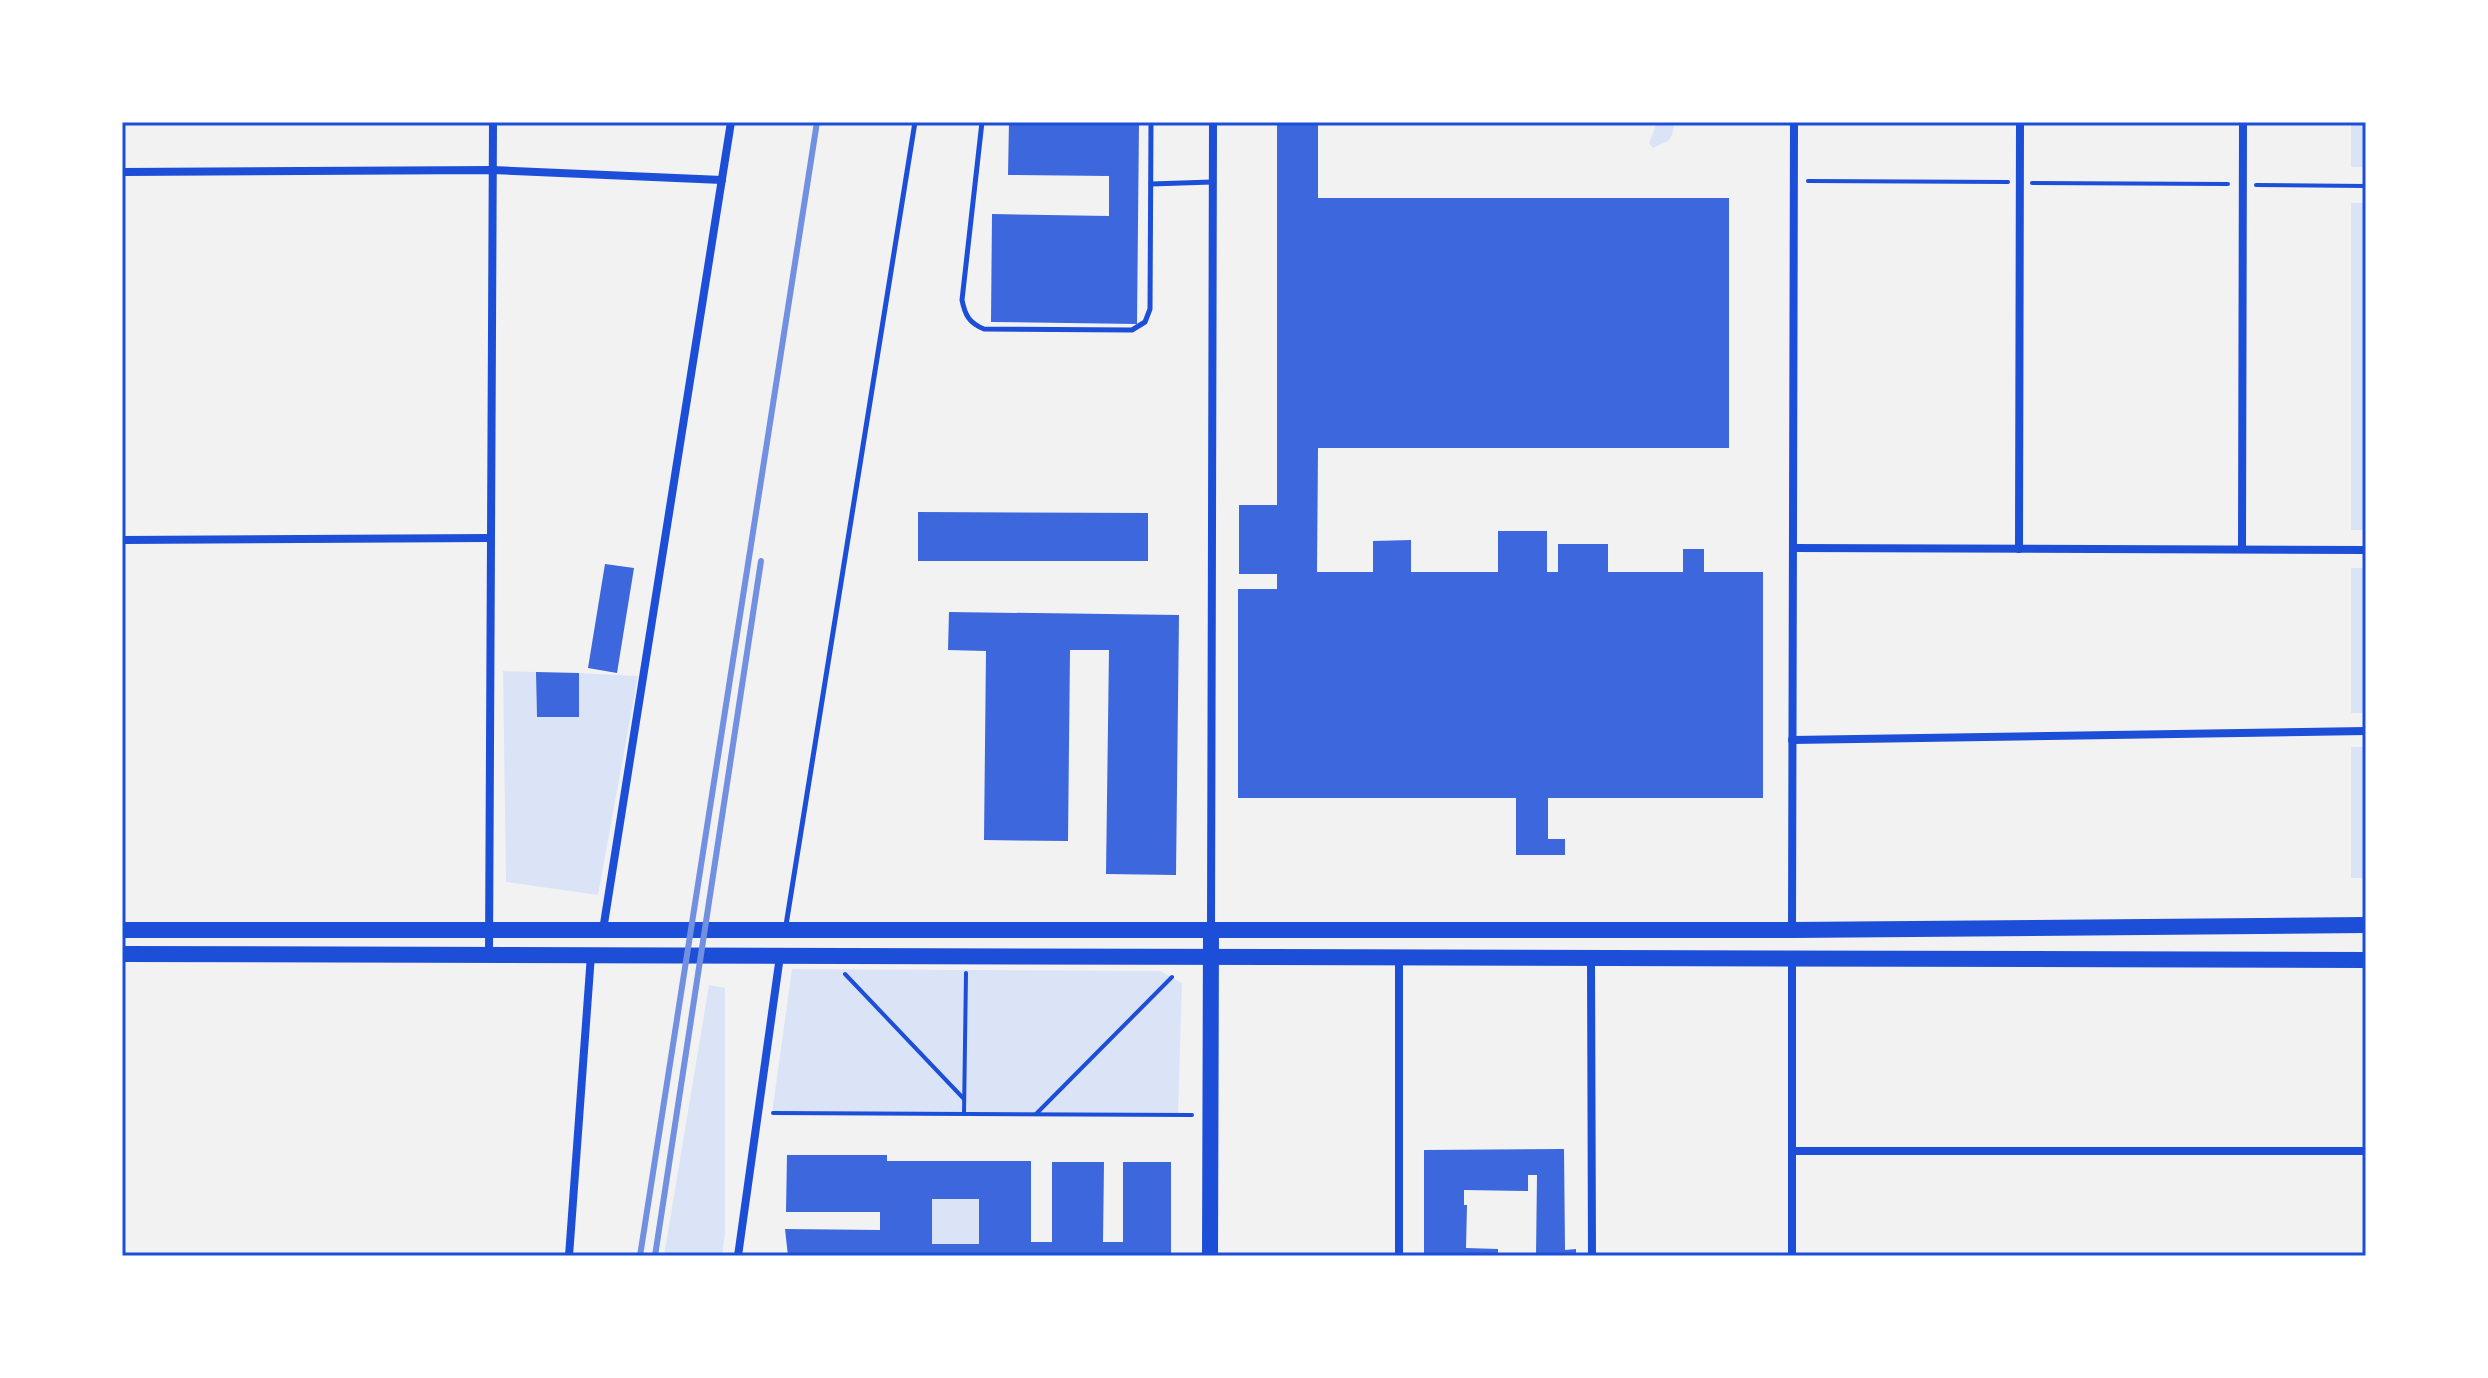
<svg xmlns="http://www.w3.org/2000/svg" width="2488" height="1378" viewBox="0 0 2488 1378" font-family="'Open Sans',sans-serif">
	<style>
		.green { fill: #dbe4f7 }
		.building { fill: #3d67dc; fill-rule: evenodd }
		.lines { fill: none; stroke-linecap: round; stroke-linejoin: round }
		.path { stroke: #1d4ed8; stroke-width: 4 }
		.service { stroke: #1d4ed8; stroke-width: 5 }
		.minor { stroke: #1d4ed8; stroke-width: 8 }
		.secondary { stroke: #1d4ed8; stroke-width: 16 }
		.rail { stroke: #7290e2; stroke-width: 6 }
		.neatline { fill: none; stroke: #1d4ed8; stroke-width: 3 }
	</style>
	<rect width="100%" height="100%" fill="#f2f2f2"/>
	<!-- green -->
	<g class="green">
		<path d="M 1657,122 L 1675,122 L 1672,135 L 1668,141 L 1653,148 L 1649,143 Z"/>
		<rect x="2351" y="122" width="15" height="45"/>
		<rect x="2351" y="203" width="15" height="327"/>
		<rect x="2351" y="568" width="15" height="145"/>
		<path d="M 503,671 L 536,672 L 537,717 L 579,717 L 579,673 L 638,676 L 598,895 L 506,882 Z"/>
		<rect x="2351" y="747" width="15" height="131"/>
		<path d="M 792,969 L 1160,971 L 1182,983 L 1178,1115 L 772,1113 Z"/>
		<path d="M 709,985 L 725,988 L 725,1233 L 722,1256 L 664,1256 Z"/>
		<rect x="932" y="1199" width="47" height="45"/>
	</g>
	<!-- building -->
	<g class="building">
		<path d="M 1009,122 L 1139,122 L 1137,324 L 991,322 L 992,214 L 1109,216 L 1109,176 L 1008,175 Z"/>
		<path d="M 1277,122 L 1318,122 L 1318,198 L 1729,198 L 1729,448 L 1318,448 L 1317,572 L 1373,572 L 1373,541 L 1411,540 L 1411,572 L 1498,572 L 1498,531 L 1547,531 L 1547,572 L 1558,572 L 1558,544 L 1608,544 L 1608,572 L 1683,572 L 1683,549 L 1704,549 L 1704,572 L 1763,572 L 1763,798 L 1548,798 L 1548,839 L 1565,839 L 1565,855 L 1516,855 L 1516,798 L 1238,798 L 1238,589 L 1277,589 L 1277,574 L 1239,574 L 1239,505 L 1277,505 Z"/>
		<path d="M 918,512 L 1148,513 L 1148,561 L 918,561 Z"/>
		<path d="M 605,564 L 634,568 L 617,673 L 588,668 Z"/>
		<path d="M 949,612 L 1179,615 L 1176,875 L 1106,874 L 1109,650 L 1070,650 L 1068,841 L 984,840 L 986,651 L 948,650 Z"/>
		<path d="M 536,672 L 579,673 L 579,717 L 537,717 Z"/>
		<path d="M 1564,1149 L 1565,1250 L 1576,1249 L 1576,1256 L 1536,1256 L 1537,1175 L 1528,1175 L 1528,1191 L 1464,1190 L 1464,1205 L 1467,1205 L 1466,1248 L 1498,1249 L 1498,1256 L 1424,1256 L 1424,1150 Z"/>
		<path d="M 787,1155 L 887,1155 L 887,1161 L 1031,1161 L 1031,1242 L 1052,1242 L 1052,1162 L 1104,1162 L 1103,1242 L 1123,1242 L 1123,1162 L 1171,1162 L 1171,1256 L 788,1256 L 785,1229 L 880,1230 L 880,1212 L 786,1212 ZM 932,1199 L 979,1199 L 979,1244 L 932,1244 Z"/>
	</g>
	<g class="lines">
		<!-- path -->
		<g class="path">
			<path d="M 1808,181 L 2008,182"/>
			<path d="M 2032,183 L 2228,184"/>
			<path d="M 2256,185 L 2366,186"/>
			<path d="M 845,974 L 964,1099"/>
			<path d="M 773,1113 L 1192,1115"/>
			<path d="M 964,1114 L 966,973"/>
			<path d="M 1036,1114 L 1172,977"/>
		</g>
		<!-- service -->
		<g class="service">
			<path d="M 982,122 L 962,300 C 965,315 969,323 984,329 L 1132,330 L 1145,322 L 1150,309 L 1151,122"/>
			<path d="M 1151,184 L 1212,182"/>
			<path d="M 786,925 L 915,122"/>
		</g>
		<!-- minor -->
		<g class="minor">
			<path d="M 122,172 L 493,170 L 722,180"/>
			<path d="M 122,540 L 490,538"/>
			<path d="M 1793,548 L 2366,550"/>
			<path d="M 2019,549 L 2020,122"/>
			<path d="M 2242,549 L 2243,122"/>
			<path d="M 1792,740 L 2366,731"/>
			<path d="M 603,930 L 731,122"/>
			<path d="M 1211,930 L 1213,122"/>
			<path d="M 1792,930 L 1794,122"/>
			<path d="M 489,955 L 493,122"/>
			<path d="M 1399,958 L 1399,1256"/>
			<path d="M 1591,959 L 1592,1256"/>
			<path d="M 1792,959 L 1792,1256"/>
			<path d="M 1792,1151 L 2366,1151"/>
			<path d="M 569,1256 L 591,955"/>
			<path d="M 738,1256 L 780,956"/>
		</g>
		<!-- secondary -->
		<g class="secondary">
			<path d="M 122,930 L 1792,930 L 2366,925"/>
			<path d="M 122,954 L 2366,960"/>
			<path d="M 1210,1256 L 1211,930"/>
		</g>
		<!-- rail -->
		<g class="rail">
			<path d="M 640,1256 L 817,122"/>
			<path d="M 655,1256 L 761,561"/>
		</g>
	</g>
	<!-- border -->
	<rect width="2488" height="1378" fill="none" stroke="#ffffff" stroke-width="248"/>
	<rect x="124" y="124" width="2240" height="1130" class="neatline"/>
</svg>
